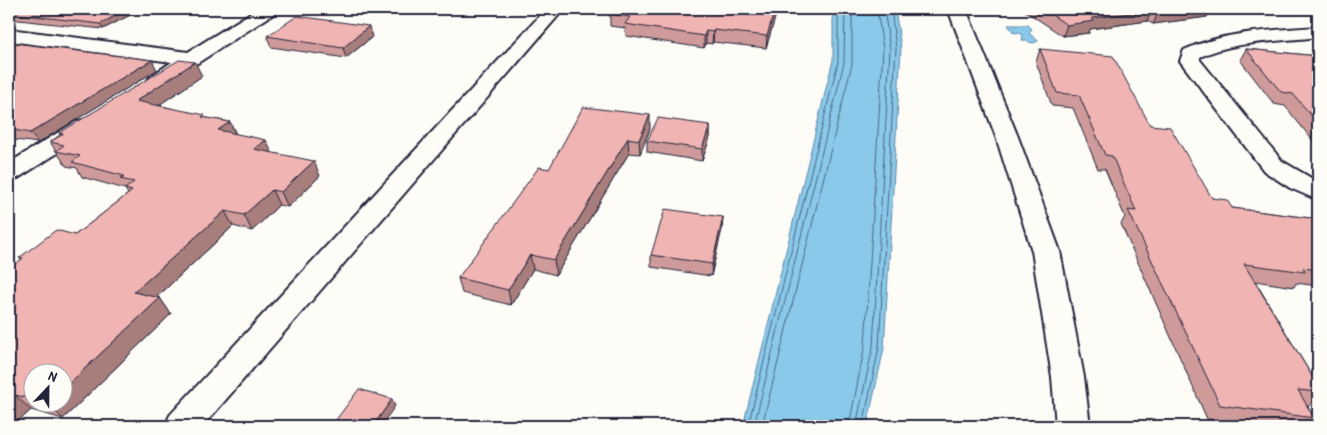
<svg xmlns="http://www.w3.org/2000/svg" width="1327" height="435" viewBox="0 0 1327 435" font-family="'Patrick Hand',sans-serif">
	<style>
		.water { fill: #8ac9ea; stroke: #6086a4 }
		.lines { fill: none; stroke-linecap: round; stroke-linejoin: round }
		.shore { stroke: #4c6581; stroke-width: 1 }
		.minor-casing { stroke: #22223b; stroke-width: 4 }
		.minor { fill: #fdfcf7; fill-rule: evenodd }
		.wall { fill: #ce9b9a; stroke: #22223b; fill-rule: evenodd }
		.shaded-wall { fill: #a87e7d; stroke: #22223b }
		.building { fill: #f0b4b3; stroke: #22223b }
	</style>
	<rect width="100%" height="100%" fill="#fdfcf7"/>
	<filter id="ink" filterUnits="userSpaceOnUse"><feTurbulence type="fractalNoise" baseFrequency=".02" numOctaves="2"/><feDisplacementMap in="SourceGraphic" scale="10" xChannelSelector="R" yChannelSelector="G"/><feConvolveMatrix kernelMatrix="1 2 1 2 8 2 1 2 1" color-interpolation-filters="sRGB"/></filter>
	<g filter="url(#ink)">
		<!-- water -->
		<g class="water">
			<path d="M 833,9 L 895,9 L 901,48 L 884,348 L 867,426 L 743,426 L 833,60 Z"/>
			<path d="M 1008,25 L 1028,25 L 1032,29 L 1029,33 L 1038,41 L 1033,43 L 1022,40 L 1023,36 L 1020,32 L 1014,33 Z"/>
		</g>
		<g class="lines">
			<!-- shore -->
			<g class="shore">
				<path d="M 748,426 L 838,62 L 838,9"/>
				<path d="M 754,426 L 844,63 L 845,9"/>
				<path d="M 762,426 L 852,64 L 852,9"/>
				<path d="M 849,426 L 865,345 L 883,49 L 877,9"/>
				<path d="M 856,426 L 873,346 L 890,49 L 884,9"/>
				<path d="M 863,426 L 879,347 L 896,48 L 891,9"/>
			</g>
			<!-- minor casing -->
			<g class="minor-casing">
				<g id="minor">
					<path d="M 257,9 L 278,9 L 275,13 L 165,84 L 158,86 L 151,84 L 148,80 L 151,76 L 172,62 L 9,41 L 9,29 L 188,52 Z"/>
					<path d="M 546,9 L 564,9 L 203,426 L 165,426 L 170,415 Z"/>
					<path d="M 948,9 L 966,9 L 1018,137 L 1060,251 L 1084,377 L 1090,426 L 1056,426 L 1052,377 L 1032,251 L 996,137 Z"/>
					<path d="M 1318,27 L 1318,37 C 1280,42 1236,40 1200,57 L 1200,60 L 1282,161 L 1318,182 L 1318,200 L 1290,188 L 1264,171 L 1180,61 L 1184,50 C 1225,31 1274,30 1318,27 Z"/>
					<path d="M 83,120 L 91,122 L 94,127 L 91,132 L 18,178 L 9,180 L 9,163 L 75,122 Z"/>
				</g>
			</g>
			<!-- minor -->
			<use href="#minor" class="minor"/>
		</g>
		<!-- wall -->
		<g class="wall">
			<path d="M 9,9 L 142,9 L 103,29 L 9,19 Z"/>
			<path d="M 1022,9 L 1247,9 L 1209,14 L 1207,17 L 1153,24 L 1147,21 L 1090,29 L 1089,33 L 1063,36 Z"/>
			<path d="M 777,11 L 766,48 L 713,42 L 712,44 L 706,43 L 704,48 L 626,36 L 625,28 L 610,26 L 610,14 Z"/>
			<path d="M 267,36 L 372,37 L 346,58 L 271,47 Z"/>
			<path d="M 9,46 L 157,70 L 38,143 L 9,139 Z"/>
			<path d="M 1040,49 L 1150,125 L 1212,198 L 1232,208 L 1318,219 L 1318,286 L 1296,283 L 1294,287 L 1255,281 L 1318,386 L 1318,397 L 1308,407 L 1314,418 L 1305,426 L 1260,426 L 1207,419 L 1121,224 L 1125,217 L 1105,169 L 1098,169 L 1073,108 L 1052,106 L 1036,62 Z"/>
			<path d="M 1246,49 L 1318,56 L 1318,147 L 1285,106 L 1274,104 L 1240,60 Z"/>
			<path d="M 202,76 L 159,105 L 207,118 L 230,122 L 236,134 L 272,153 L 320,176 L 288,207 L 279,205 L 252,231 L 233,226 L 157,297 L 160,298 L 171,314 L 63,419 L 31,410 L 13,426 L 9,426 L 21,260 L 19,258 L 75,235 L 128,194 L 125,189 L 82,177 L 77,168 L 66,166 L 50,142 L 60,135 L 59,133 ZM 32,372 L 62,402 L 32,402 Z"/>
			<path d="M 710,125 L 710,137 L 702,161 L 647,152 L 647,141 Z"/>
			<path d="M 650,129 L 640,154 L 629,153 L 556,275 L 533,269 L 511,305 L 462,293 L 458,278 L 549,169 Z"/>
			<path d="M 723,217 L 722,229 L 711,276 L 651,267 L 651,255 Z"/>
		</g>
		<!-- shaded-wall -->
		<g class="shaded-wall">
			<path d="M 128,9 L 142,9 L 103,29 L 100,24 Z"/>
			<path d="M 775,9 L 777,9 L 777,11 L 766,48 L 767,36 Z"/>
			<path d="M 1192,9 L 1247,9 L 1209,14 L 1207,17 L 1153,24 L 1158,13 Z"/>
			<path d="M 1153,10 L 1147,21 L 1090,29 L 1089,33 L 1063,36 L 1067,25 L 1092,18 Z"/>
			<path d="M 369,26 L 372,37 L 346,58 L 343,48 Z"/>
			<path d="M 714,30 L 713,42 L 712,44 L 713,32 Z"/>
			<path d="M 706,31 L 706,43 L 704,48 L 704,36 Z"/>
			<path d="M 152,60 L 157,70 L 38,143 L 30,133 Z"/>
			<path d="M 195,62 L 202,76 L 144,115 L 136,101 Z"/>
			<path d="M 650,115 L 650,129 L 640,154 L 639,140 Z"/>
			<path d="M 230,122 L 237,137 L 218,130 Z"/>
			<path d="M 710,125 L 710,137 L 702,161 L 702,149 Z"/>
			<path d="M 628,138 L 629,153 L 556,275 L 554,260 Z"/>
			<path d="M 266,140 L 273,155 L 254,149 Z"/>
			<path d="M 314,161 L 320,176 L 288,207 L 281,192 Z"/>
			<path d="M 272,190 L 279,205 L 252,231 L 244,215 Z"/>
			<path d="M 225,211 L 233,226 L 145,308 L 134,292 Z"/>
			<path d="M 723,217 L 722,229 L 711,276 L 712,264 Z"/>
			<path d="M 530,255 L 533,269 L 511,305 L 508,290 Z"/>
			<path d="M 160,298 L 171,314 L 63,419 L 48,404 L 49,402 L 62,402 L 62,390 Z"/>
			<path d="M 15,395 L 31,410 L 13,426 L 9,426 L 9,400 Z"/>
			<path d="M 392,399 L 395,406 L 381,426 L 373,426 Z"/>
		</g>
		<!-- building -->
		<g class="building">
			<path d="M 9,9 L 128,9 L 100,24 L 9,13 Z"/>
			<path d="M 614,9 L 775,9 L 767,36 L 714,30 L 713,32 L 706,31 L 704,36 L 625,24 L 630,17 L 610,14 Z"/>
			<path d="M 1043,9 L 1192,9 L 1158,13 L 1153,10 L 1092,18 L 1094,21 L 1067,25 Z"/>
			<path d="M 297,16 L 369,26 L 343,48 L 267,36 Z"/>
			<path d="M 14,43 L 152,60 L 30,133 L 9,129 L 9,46 Z"/>
			<path d="M 1040,49 L 1113,56 L 1150,125 L 1170,127 L 1212,198 L 1227,200 L 1232,208 L 1318,219 L 1318,270 L 1303,268 L 1305,272 L 1244,264 L 1318,386 L 1318,392 L 1298,390 L 1314,418 L 1220,405 L 1128,210 L 1136,211 L 1112,156 L 1105,155 L 1079,95 L 1057,93 Z"/>
			<path d="M 1246,49 L 1318,56 L 1318,123 L 1293,94 L 1281,92 Z"/>
			<path d="M 179,60 L 195,62 L 136,101 L 205,115 L 202,117 L 230,122 L 218,130 L 266,140 L 254,149 L 314,161 L 281,192 L 272,190 L 244,215 L 225,211 L 134,292 L 160,298 L 62,390 L 62,372 L 32,372 L 32,399 L 15,395 L 9,400 L 9,269 L 23,258 L 19,258 L 56,230 L 75,235 L 132,191 L 125,189 L 134,182 L 120,179 L 124,176 L 72,162 L 80,156 L 56,151 L 64,145 L 50,142 L 63,134 L 59,133 Z"/>
			<path d="M 583,107 L 650,115 L 639,140 L 628,138 L 554,260 L 530,255 L 508,290 L 458,278 L 539,167 L 549,169 Z"/>
			<path d="M 658,118 L 710,125 L 702,149 L 647,141 Z"/>
			<path d="M 665,209 L 723,217 L 712,264 L 651,255 Z"/>
			<path d="M 359,389 L 392,399 L 373,426 L 338,426 L 333,424 Z"/>
		</g>
	</g>
	<!-- margin -->
	<rect width="1327" height="435" fill="none" stroke="#fdfcf7" stroke-width="30"/>
	<rect x="15" y="15" width="1297" height="405" fill="none" stroke="#22223b" stroke-width="2" filter="url(#ink)"/>
	<!-- north arrow -->
	<g transform="translate(48 388) rotate(22)"><circle r="24" fill="#fdfcf7" stroke="#a5a5ac"/>
	<path d="M0-4L9 19L0 12L-9 19Z" fill="#22223b"/>
	<text y="-8" font-size="14" font-weight="bold" text-anchor="middle" fill="#22223b">N</text>
	</g>
</svg>
